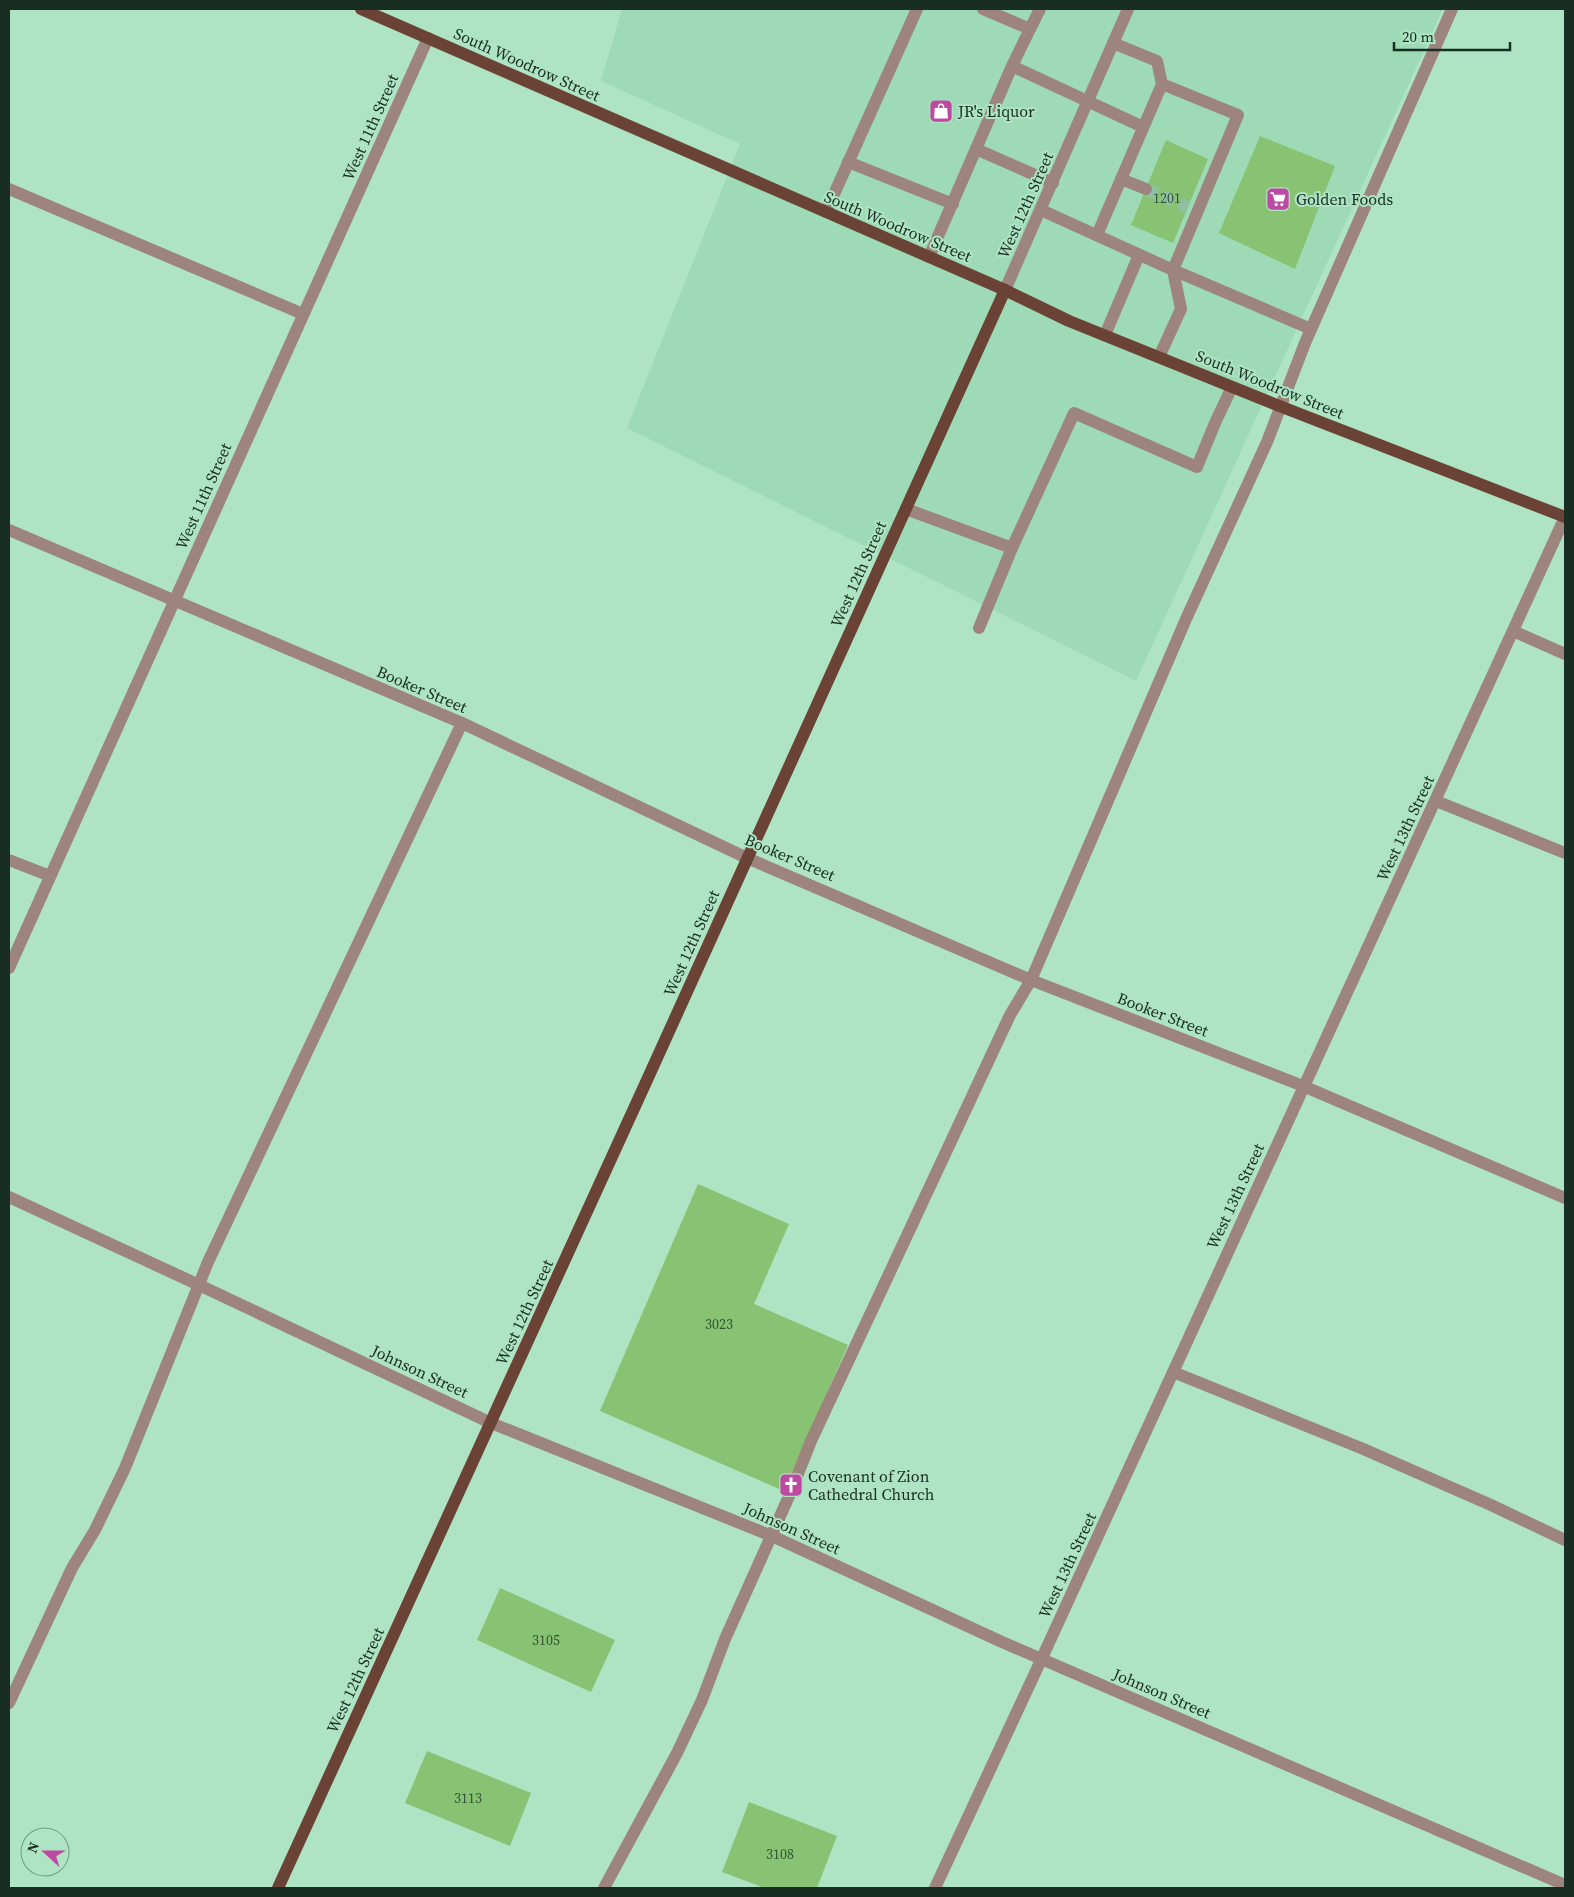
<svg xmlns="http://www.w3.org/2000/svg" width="1574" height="1897" viewBox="0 0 1574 1897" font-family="'Source Serif 4',serif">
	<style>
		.built { fill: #9ddab5 }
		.building { fill: #87c372 }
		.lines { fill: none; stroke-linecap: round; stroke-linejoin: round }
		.minor-tunnel { stroke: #90c0a3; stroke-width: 12; stroke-dasharray: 12 6; stroke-linecap: butt }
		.minor { stroke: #9d847d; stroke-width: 12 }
		.major { stroke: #6b4336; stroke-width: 12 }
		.labels { text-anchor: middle; stroke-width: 4; stroke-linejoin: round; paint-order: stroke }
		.number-label { font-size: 14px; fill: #345336 }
		.street-label { font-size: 16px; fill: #192e22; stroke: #aee4c3 }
		.poi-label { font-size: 16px; fill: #192e22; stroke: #aee4c3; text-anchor: start }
	</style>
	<rect width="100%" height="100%" fill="#aee4c3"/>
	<!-- built -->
	<path class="built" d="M 622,9 L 1443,9 L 1136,681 L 627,428 L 740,144 L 601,81 Z"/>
	<!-- building -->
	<g class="building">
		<path d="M 1260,136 L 1335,166 L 1295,269 L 1219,233 Z"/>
		<path d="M 1166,140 L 1208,159 L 1173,243 L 1131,225 Z"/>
		<path d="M 698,1184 L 789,1224 L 754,1304 L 848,1345 L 784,1491 L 600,1411 Z"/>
		<path d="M 500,1588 L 615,1640 L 591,1692 L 477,1640 Z"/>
		<path d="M 427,1751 L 531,1793 L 510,1846 L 405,1803 Z"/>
		<path d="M 749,1802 L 837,1836 L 817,1888 L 765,1888 L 722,1872 Z"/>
	</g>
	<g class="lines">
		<!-- minor-tunnel -->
		<path class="minor-tunnel" d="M 1146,189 L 1188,207"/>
		<!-- minor -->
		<g class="minor">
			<path d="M 1030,29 L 1040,9"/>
			<path d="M 1012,66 L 1143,127"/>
			<path d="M 976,149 L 1053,183"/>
			<path d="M 848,162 L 953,204"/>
			<path d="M 1121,179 L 1146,189"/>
			<path d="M 9,189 L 303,314"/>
			<path d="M 1041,210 L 1173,270 L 1238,115 L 1162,84 L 1157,61 L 1113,43"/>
			<path d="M 826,212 L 917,9"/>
			<path d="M 1097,235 L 1162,84"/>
			<path d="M 929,257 L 1012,66 L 1030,29 L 983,9"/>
			<path d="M 1173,270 L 1311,329"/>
			<path d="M 1005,290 L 1128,9"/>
			<path d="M 1105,335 L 1139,255"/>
			<path d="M 1159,357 L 1181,309 L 1173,270"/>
			<path d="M 906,509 L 1012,548 L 1074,413 L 1197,467 L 1215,423 L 1232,387"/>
			<path d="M 9,530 L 462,723 L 747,858 L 1031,980 L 1303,1086 L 1565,1198"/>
			<path d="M 979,628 L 1012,548"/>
			<path d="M 1513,631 L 1565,654"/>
			<path d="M 1436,801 L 1565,853"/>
			<path d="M 9,860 L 50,876"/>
			<path d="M 9,968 L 428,38"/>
			<path d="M 9,1197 L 199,1285 L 491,1423 L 772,1536 L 1002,1642 L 1565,1885"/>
			<path d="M 1173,1372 L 1361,1448 L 1491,1505 L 1565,1540"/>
			<path d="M 9,1703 L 72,1568 L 95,1530 L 125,1468 L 208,1262 L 462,723"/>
			<path d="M 604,1888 L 677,1753 L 702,1700 L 725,1639 L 790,1494 L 811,1441 L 1010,1015 L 1031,980 L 1186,619 L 1267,442 L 1305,343 L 1452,9"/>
			<path d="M 935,1888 L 1042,1658 L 1565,517"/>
		</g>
		<!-- major -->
		<g class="major">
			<path d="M 361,9 L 1005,290 L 1069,321 L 1282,407 L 1565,517"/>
			<path d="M 278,1888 L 647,1080 L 1005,290"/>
		</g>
	</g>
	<!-- icons -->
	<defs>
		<g id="shop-square" transform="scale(1.25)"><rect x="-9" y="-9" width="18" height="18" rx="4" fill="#bd49a2" stroke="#aee4c3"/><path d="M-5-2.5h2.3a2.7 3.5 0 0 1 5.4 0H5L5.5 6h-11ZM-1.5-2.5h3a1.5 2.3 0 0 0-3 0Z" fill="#fff"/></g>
		<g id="supermarket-square" transform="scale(1.25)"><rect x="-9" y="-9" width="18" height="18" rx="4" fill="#bd49a2" stroke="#aee4c3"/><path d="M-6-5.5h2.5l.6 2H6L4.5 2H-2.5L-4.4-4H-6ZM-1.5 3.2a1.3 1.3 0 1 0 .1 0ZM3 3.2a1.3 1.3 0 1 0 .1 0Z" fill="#fff"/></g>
		<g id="church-square" transform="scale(1.25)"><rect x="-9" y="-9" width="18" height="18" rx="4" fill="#bd49a2" stroke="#aee4c3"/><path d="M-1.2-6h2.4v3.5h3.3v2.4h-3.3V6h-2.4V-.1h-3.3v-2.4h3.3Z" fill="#fff"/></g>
	</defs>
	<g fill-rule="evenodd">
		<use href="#shop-square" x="941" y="111"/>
		<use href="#supermarket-square" x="1278" y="199"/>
		<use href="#church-square" x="791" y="1485"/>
	</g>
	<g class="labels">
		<!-- number labels -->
		<g class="number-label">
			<text x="1167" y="203">1201</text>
			<text x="719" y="1329">3023</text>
			<text x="546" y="1645">3105</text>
			<text x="468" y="1803">3113</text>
			<text x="780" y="1859">3108</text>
		</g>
		<!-- street labels -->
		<g class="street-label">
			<text transform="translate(527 64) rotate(24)" y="6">South Woodrow Street</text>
			<text transform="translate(370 127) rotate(-66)" y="6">West 11th Street</text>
			<text transform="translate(1025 205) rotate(-66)" y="6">West 12th Street</text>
			<text transform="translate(898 226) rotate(23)" y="6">South Woodrow Street</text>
			<text transform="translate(1270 384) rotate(22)" y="6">South Woodrow Street</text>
			<text transform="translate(203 496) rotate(-66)" y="6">West 11th Street</text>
			<text transform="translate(858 574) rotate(-66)" y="6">West 12th Street</text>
			<text transform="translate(422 689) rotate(23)" y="6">Booker Street</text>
			<text transform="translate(1405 828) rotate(-65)" y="6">West 13th Street</text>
			<text transform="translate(790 857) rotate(23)" y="6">Booker Street</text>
			<text transform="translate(691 943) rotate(-66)" y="6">West 12th Street</text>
			<text transform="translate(1163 1014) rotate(21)" y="6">Booker Street</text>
			<text transform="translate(1235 1196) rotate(-65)" y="6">West 13th Street</text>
			<text transform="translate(524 1312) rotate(-65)" y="6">West 12th Street</text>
			<text transform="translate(420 1371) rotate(25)" y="6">Johnson Street</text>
			<text transform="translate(792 1528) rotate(24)" y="6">Johnson Street</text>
			<text transform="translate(1067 1565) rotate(-65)" y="6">West 13th Street</text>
			<text transform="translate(355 1680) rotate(-65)" y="6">West 12th Street</text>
			<text transform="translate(1162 1693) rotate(23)" y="6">Johnson Street</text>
		</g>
		<!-- poi labels -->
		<g class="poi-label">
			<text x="958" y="117">JR's Liquor</text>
			<text x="1296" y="205">Golden Foods</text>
			<text x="808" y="1482">Covenant of Zion<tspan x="808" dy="18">Cathedral Church</tspan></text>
		</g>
	</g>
	<!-- border -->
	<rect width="1574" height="1897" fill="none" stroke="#192e22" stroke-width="20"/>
	<!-- north arrow -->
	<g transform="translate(45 1852) rotate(291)"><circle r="24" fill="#aee4c3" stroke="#729b83"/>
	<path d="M0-4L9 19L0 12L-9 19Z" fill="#bd49a2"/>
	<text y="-8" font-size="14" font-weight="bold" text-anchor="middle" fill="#192e22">N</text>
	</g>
	<!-- scale -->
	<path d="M1394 42v8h116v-8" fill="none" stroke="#192e22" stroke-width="2.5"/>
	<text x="1402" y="42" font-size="15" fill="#192e22" stroke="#aee4c3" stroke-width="4" paint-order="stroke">20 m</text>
</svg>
